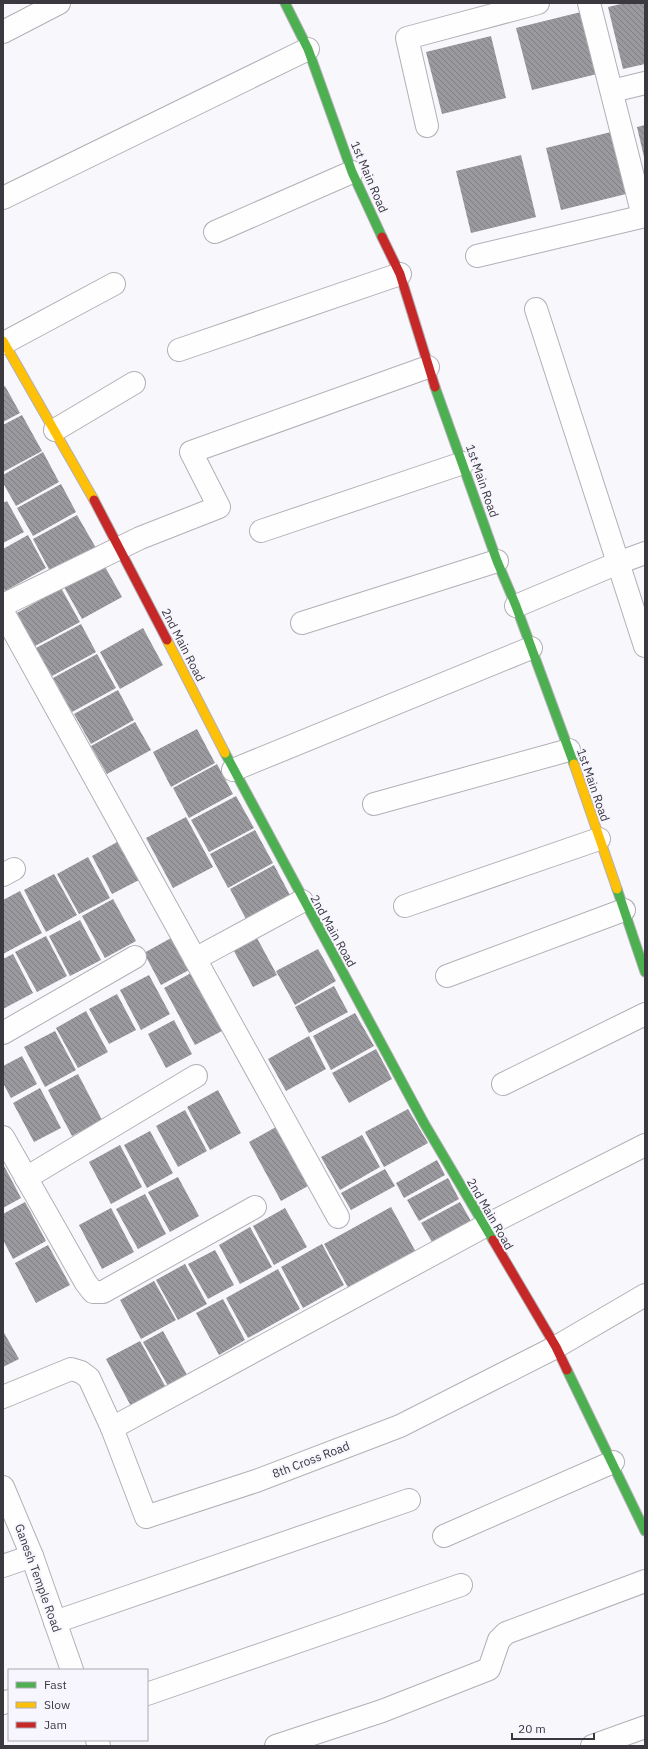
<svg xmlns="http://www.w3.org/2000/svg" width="648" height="1749" viewBox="0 0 648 1749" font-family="'IBM Plex Sans',sans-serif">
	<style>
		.building { fill: url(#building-back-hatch) }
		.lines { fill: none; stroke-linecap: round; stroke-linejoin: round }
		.street-casing { stroke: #b2b0b6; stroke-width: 24 }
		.fast-casing { stroke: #b2b0b6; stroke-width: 11 }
		.slow-casing { stroke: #b2b0b6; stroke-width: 11 }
		.jam-casing { stroke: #b2b0b6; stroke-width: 11 }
		.street { stroke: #fefefe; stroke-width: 22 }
		.fast { stroke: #4caf50; stroke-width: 9 }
		.slow { stroke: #ffc107; stroke-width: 9 }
		.jam { stroke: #c62828; stroke-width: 9 }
		.labels { text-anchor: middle; stroke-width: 4; stroke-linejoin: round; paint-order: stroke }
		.street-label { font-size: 12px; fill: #3b3840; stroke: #f7f5fd }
	</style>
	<defs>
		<pattern id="building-back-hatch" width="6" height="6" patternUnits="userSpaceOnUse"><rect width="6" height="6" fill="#9a999e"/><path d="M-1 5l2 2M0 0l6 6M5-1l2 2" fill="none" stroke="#7f7e82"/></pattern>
	</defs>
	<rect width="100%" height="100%" fill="#f8f7fb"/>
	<!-- building -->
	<g class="building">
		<path d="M 625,3 L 645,3 L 645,64 L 623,69 L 608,7 Z"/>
		<path d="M 581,12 L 597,74 L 532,90 L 516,28 Z"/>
		<path d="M 491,36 L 506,98 L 442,114 L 426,52 Z"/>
		<path d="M 645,125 L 645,157 L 644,157 L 637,127 Z"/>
		<path d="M 611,132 L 626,194 L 561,210 L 546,148 Z"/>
		<path d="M 521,155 L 536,217 L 471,233 L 456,171 Z"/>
		<path d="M 5,386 L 20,413 L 3,422 L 3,387 Z"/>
		<path d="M 22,415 L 42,451 L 3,472 L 3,425 Z"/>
		<path d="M 43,452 L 59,482 L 16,506 L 3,483 L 3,475 Z"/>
		<path d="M 61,484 L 76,512 L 33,536 L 17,508 Z"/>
		<path d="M 7,501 L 24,532 L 3,543 L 3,503 Z"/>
		<path d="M 77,515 L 96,548 L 51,573 L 33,539 Z"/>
		<path d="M 28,535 L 46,568 L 5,591 L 3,587 L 3,549 Z"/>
		<path d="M 104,565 L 122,597 L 82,619 L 64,587 Z"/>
		<path d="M 61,588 L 80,622 L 35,646 L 17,613 Z"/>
		<path d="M 81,624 L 96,652 L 52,676 L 36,648 Z"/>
		<path d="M 143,628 L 163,665 L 120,689 L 100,652 Z"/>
		<path d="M 97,654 L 116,688 L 72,712 L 53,678 Z"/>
		<path d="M 118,690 L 134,720 L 91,744 L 74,714 Z"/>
		<path d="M 135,722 L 151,750 L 107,774 L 91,746 Z"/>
		<path d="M 197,729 L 215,763 L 171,787 L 153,752 Z"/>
		<path d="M 217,764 L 233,794 L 189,818 L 173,788 Z"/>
		<path d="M 236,796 L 254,828 L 209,852 L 191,820 Z"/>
		<path d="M 186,817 L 213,867 L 173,888 L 146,838 Z"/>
		<path d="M 255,830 L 273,863 L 228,888 L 210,854 Z"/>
		<path d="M 119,841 L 139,880 L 112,894 L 92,856 Z"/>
		<path d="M 88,857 L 110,898 L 79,914 L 57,874 Z"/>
		<path d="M 274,865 L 291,897 L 247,921 L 230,889 Z"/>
		<path d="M 54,874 L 77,915 L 46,932 L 24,890 Z"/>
		<path d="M 20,891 L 42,933 L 3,954 L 3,900 Z"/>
		<path d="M 113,899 L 136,941 L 105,958 L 82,916 Z"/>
		<path d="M 80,920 L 101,960 L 70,976 L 49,936 Z"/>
		<path d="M 46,936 L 67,976 L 37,992 L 15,952 Z"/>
		<path d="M 171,938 L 189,970 L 161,985 L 144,953 Z"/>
		<path d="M 257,938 L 277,975 L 253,987 L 234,951 Z"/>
		<path d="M 318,949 L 336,981 L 295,1005 L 276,971 Z"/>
		<path d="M 13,954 L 33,993 L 3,1009 L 3,959 Z"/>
		<path d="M 191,973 L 222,1031 L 195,1045 L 164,988 Z"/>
		<path d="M 149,975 L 170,1014 L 141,1030 L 120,990 Z"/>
		<path d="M 334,986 L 348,1012 L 309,1033 L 295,1007 Z"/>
		<path d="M 117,994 L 136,1030 L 109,1044 L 89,1009 Z"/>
		<path d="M 86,1011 L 108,1052 L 78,1068 L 56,1028 Z"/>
		<path d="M 355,1013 L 374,1046 L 331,1070 L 313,1036 Z"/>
		<path d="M 174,1020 L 192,1054 L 166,1068 L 148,1034 Z"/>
		<path d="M 55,1031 L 76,1070 L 45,1087 L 24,1047 Z"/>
		<path d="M 309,1036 L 326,1069 L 286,1091 L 268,1059 Z"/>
		<path d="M 376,1049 L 392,1079 L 349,1103 L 332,1073 Z"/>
		<path d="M 22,1056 L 37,1084 L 11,1098 L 3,1083 L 3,1066 Z"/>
		<path d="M 78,1074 L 102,1120 L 72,1136 L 48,1090 Z"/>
		<path d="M 40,1088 L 61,1128 L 34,1142 L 13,1103 Z"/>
		<path d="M 218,1090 L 241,1133 L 210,1150 L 187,1107 Z"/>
		<path d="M 408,1109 L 428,1143 L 384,1167 L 365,1132 Z"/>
		<path d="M 185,1110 L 207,1151 L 178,1167 L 156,1126 Z"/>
		<path d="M 276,1127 L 308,1186 L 281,1201 L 249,1142 Z"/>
		<path d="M 150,1131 L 173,1173 L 147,1188 L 124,1145 Z"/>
		<path d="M 362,1135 L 380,1167 L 340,1190 L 321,1157 Z"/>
		<path d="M 120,1145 L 142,1187 L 111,1204 L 89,1162 Z"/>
		<path d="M 437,1160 L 445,1175 L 404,1198 L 396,1183 Z"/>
		<path d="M 3,1164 L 21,1198 L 3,1208 Z"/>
		<path d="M 385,1169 L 395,1186 L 351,1210 L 341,1193 Z"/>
		<path d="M 178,1177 L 199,1216 L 170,1232 L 148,1192 Z"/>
		<path d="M 448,1178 L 459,1199 L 419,1221 L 407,1200 Z"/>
		<path d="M 145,1194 L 166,1234 L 138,1249 L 116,1209 Z"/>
		<path d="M 25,1202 L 46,1241 L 13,1259 L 3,1240 L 3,1214 Z"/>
		<path d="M 460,1202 L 471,1221 L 432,1242 L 421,1223 Z"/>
		<path d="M 391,1207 L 417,1254 L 350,1291 L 324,1244 Z"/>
		<path d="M 111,1208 L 134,1252 L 102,1269 L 79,1225 Z"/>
		<path d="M 285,1208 L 307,1247 L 274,1265 L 253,1226 Z"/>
		<path d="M 250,1227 L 272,1267 L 240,1284 L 219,1245 Z"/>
		<path d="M 322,1244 L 344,1285 L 303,1308 L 281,1267 Z"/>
		<path d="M 48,1245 L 70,1285 L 36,1303 L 15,1263 Z"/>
		<path d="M 215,1250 L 234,1285 L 208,1299 L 188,1264 Z"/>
		<path d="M 185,1264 L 207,1304 L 178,1320 L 156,1280 Z"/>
		<path d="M 278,1269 L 300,1309 L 248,1338 L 226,1298 Z"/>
		<path d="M 154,1281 L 176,1320 L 141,1339 L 120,1300 Z"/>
		<path d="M 223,1299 L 245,1340 L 219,1355 L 196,1313 Z"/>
		<path d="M 3,1331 L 19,1359 L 3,1367 Z"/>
		<path d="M 163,1331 L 187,1375 L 168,1386 L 143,1342 Z"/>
		<path d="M 140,1341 L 168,1391 L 133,1410 L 106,1359 Z"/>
	</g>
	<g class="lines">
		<!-- street casing -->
		<g class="street-casing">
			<g id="street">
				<path d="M 589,3 L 643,216"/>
				<path d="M 3,32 L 59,3"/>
				<path d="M 612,91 L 645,83"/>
				<path d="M 427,126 L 407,38 L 538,3"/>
				<path d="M 3,198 L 308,49"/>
				<path d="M 215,232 L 352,172"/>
				<path d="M 477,256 L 645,216"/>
				<path d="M 536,309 L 645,646"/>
				<path d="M 4,343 L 114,284"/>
				<path d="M 179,350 L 400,274"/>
				<path d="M 55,430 L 134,383"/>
				<path d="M 261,531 L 463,463"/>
				<path d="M 3,605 L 140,538 L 219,507 L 191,452 L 428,367"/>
				<path d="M 516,606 L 618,563 L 645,553"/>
				<path d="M 3,612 L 338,1217"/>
				<path d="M 302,623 L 497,561"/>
				<path d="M 233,770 L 531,648"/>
				<path d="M 374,804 L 569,750"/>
				<path d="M 3,875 L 14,869"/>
				<path d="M 405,906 L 599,839"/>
				<path d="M 195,959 L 302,901"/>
				<path d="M 447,976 L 624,910"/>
				<path d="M 3,1033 L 135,957"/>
				<path d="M 503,1084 L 645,1014"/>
				<path d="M 3,1137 L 86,1283 L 93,1292 L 103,1292 L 255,1207"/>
				<path d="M 26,1178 L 196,1076"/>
				<path d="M 3,1397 L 71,1369 L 81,1372 L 89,1378 L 112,1428 L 483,1227 L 645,1145"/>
				<path d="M 112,1428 L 146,1517 L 256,1481 L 400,1426 L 556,1347 L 645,1295"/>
				<path d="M 3,1487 L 32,1556 L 72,1670"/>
				<path d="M 444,1536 L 613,1462"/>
				<path d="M 3,1566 L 32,1556"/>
				<path d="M 55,1622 L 409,1500"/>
				<path d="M 147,1694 L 461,1585"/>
				<path d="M 3,1703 L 9,1701"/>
				<path d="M 97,1740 L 99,1746"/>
				<path d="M 276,1746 L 382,1711 L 489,1669 L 499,1640 L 506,1633 L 645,1581"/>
				<path d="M 592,1746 L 645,1727"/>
			</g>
		</g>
		<!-- fast casing -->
		<g class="fast-casing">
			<g id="fast">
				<path d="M 285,3 L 308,49 L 352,172 L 382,237"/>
				<path d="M 435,387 L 497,561 L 516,606 L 574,764"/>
				<path d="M 225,753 L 424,1123 L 493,1240"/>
				<path d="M 617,889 L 645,972"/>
				<path d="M 567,1370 L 645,1531"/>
			</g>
		</g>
		<!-- slow casing -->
		<g class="slow-casing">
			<g id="slow">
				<path d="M 3,341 L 94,500"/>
				<path d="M 167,640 L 225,753"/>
				<path d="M 574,764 L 617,889"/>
			</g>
		</g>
		<!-- jam casing -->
		<g class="jam-casing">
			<g id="jam">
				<path d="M 382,237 L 400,274 L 435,387"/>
				<path d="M 94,500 L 167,640"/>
				<path d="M 493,1240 L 556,1347 L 567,1370"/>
			</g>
		</g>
		<!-- street -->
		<use href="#street" class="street"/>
		<!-- fast -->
		<use href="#fast" class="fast"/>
		<!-- slow -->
		<use href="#slow" class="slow"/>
		<!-- jam -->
		<use href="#jam" class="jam"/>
	</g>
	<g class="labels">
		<!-- street labels -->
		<g class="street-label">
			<text transform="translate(369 177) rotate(67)" y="4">1st Main Road</text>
			<text transform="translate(482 481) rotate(71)" y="4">1st Main Road</text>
			<text transform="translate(183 645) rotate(63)" y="4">2nd Main Road</text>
			<text transform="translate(593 785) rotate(71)" y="4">1st Main Road</text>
			<text transform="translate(333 931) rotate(61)" y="4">2nd Main Road</text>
			<text transform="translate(490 1214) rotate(60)" y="4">2nd Main Road</text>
			<text transform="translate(311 1460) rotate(-21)" y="4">8th Cross Road</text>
			<text transform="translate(38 1578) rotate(70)" y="4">Ganesh Temple Road</text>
		</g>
	</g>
	<!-- border -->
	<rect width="648" height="1749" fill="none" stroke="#3b3840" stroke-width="8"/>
	<!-- legend -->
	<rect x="8" y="1669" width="140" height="72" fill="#f7f5fd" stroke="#aca9b1"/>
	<rect x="16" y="1682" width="20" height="6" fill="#4caf50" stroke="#aca9b1"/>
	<text x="44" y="1689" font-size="12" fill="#3b3840">Fast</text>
	<rect x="16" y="1702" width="20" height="6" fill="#ffc107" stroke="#aca9b1"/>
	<text x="44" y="1709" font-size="12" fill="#3b3840">Slow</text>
	<rect x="16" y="1722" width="20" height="6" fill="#c62828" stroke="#aca9b1"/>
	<text x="44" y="1729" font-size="12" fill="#3b3840">Jam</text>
	<!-- scale -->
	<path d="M512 1733v6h82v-6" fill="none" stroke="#3b3840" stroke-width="2"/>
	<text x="518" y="1733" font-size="12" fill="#3b3840" stroke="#f7f5fd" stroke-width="3" paint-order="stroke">20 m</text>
</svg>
